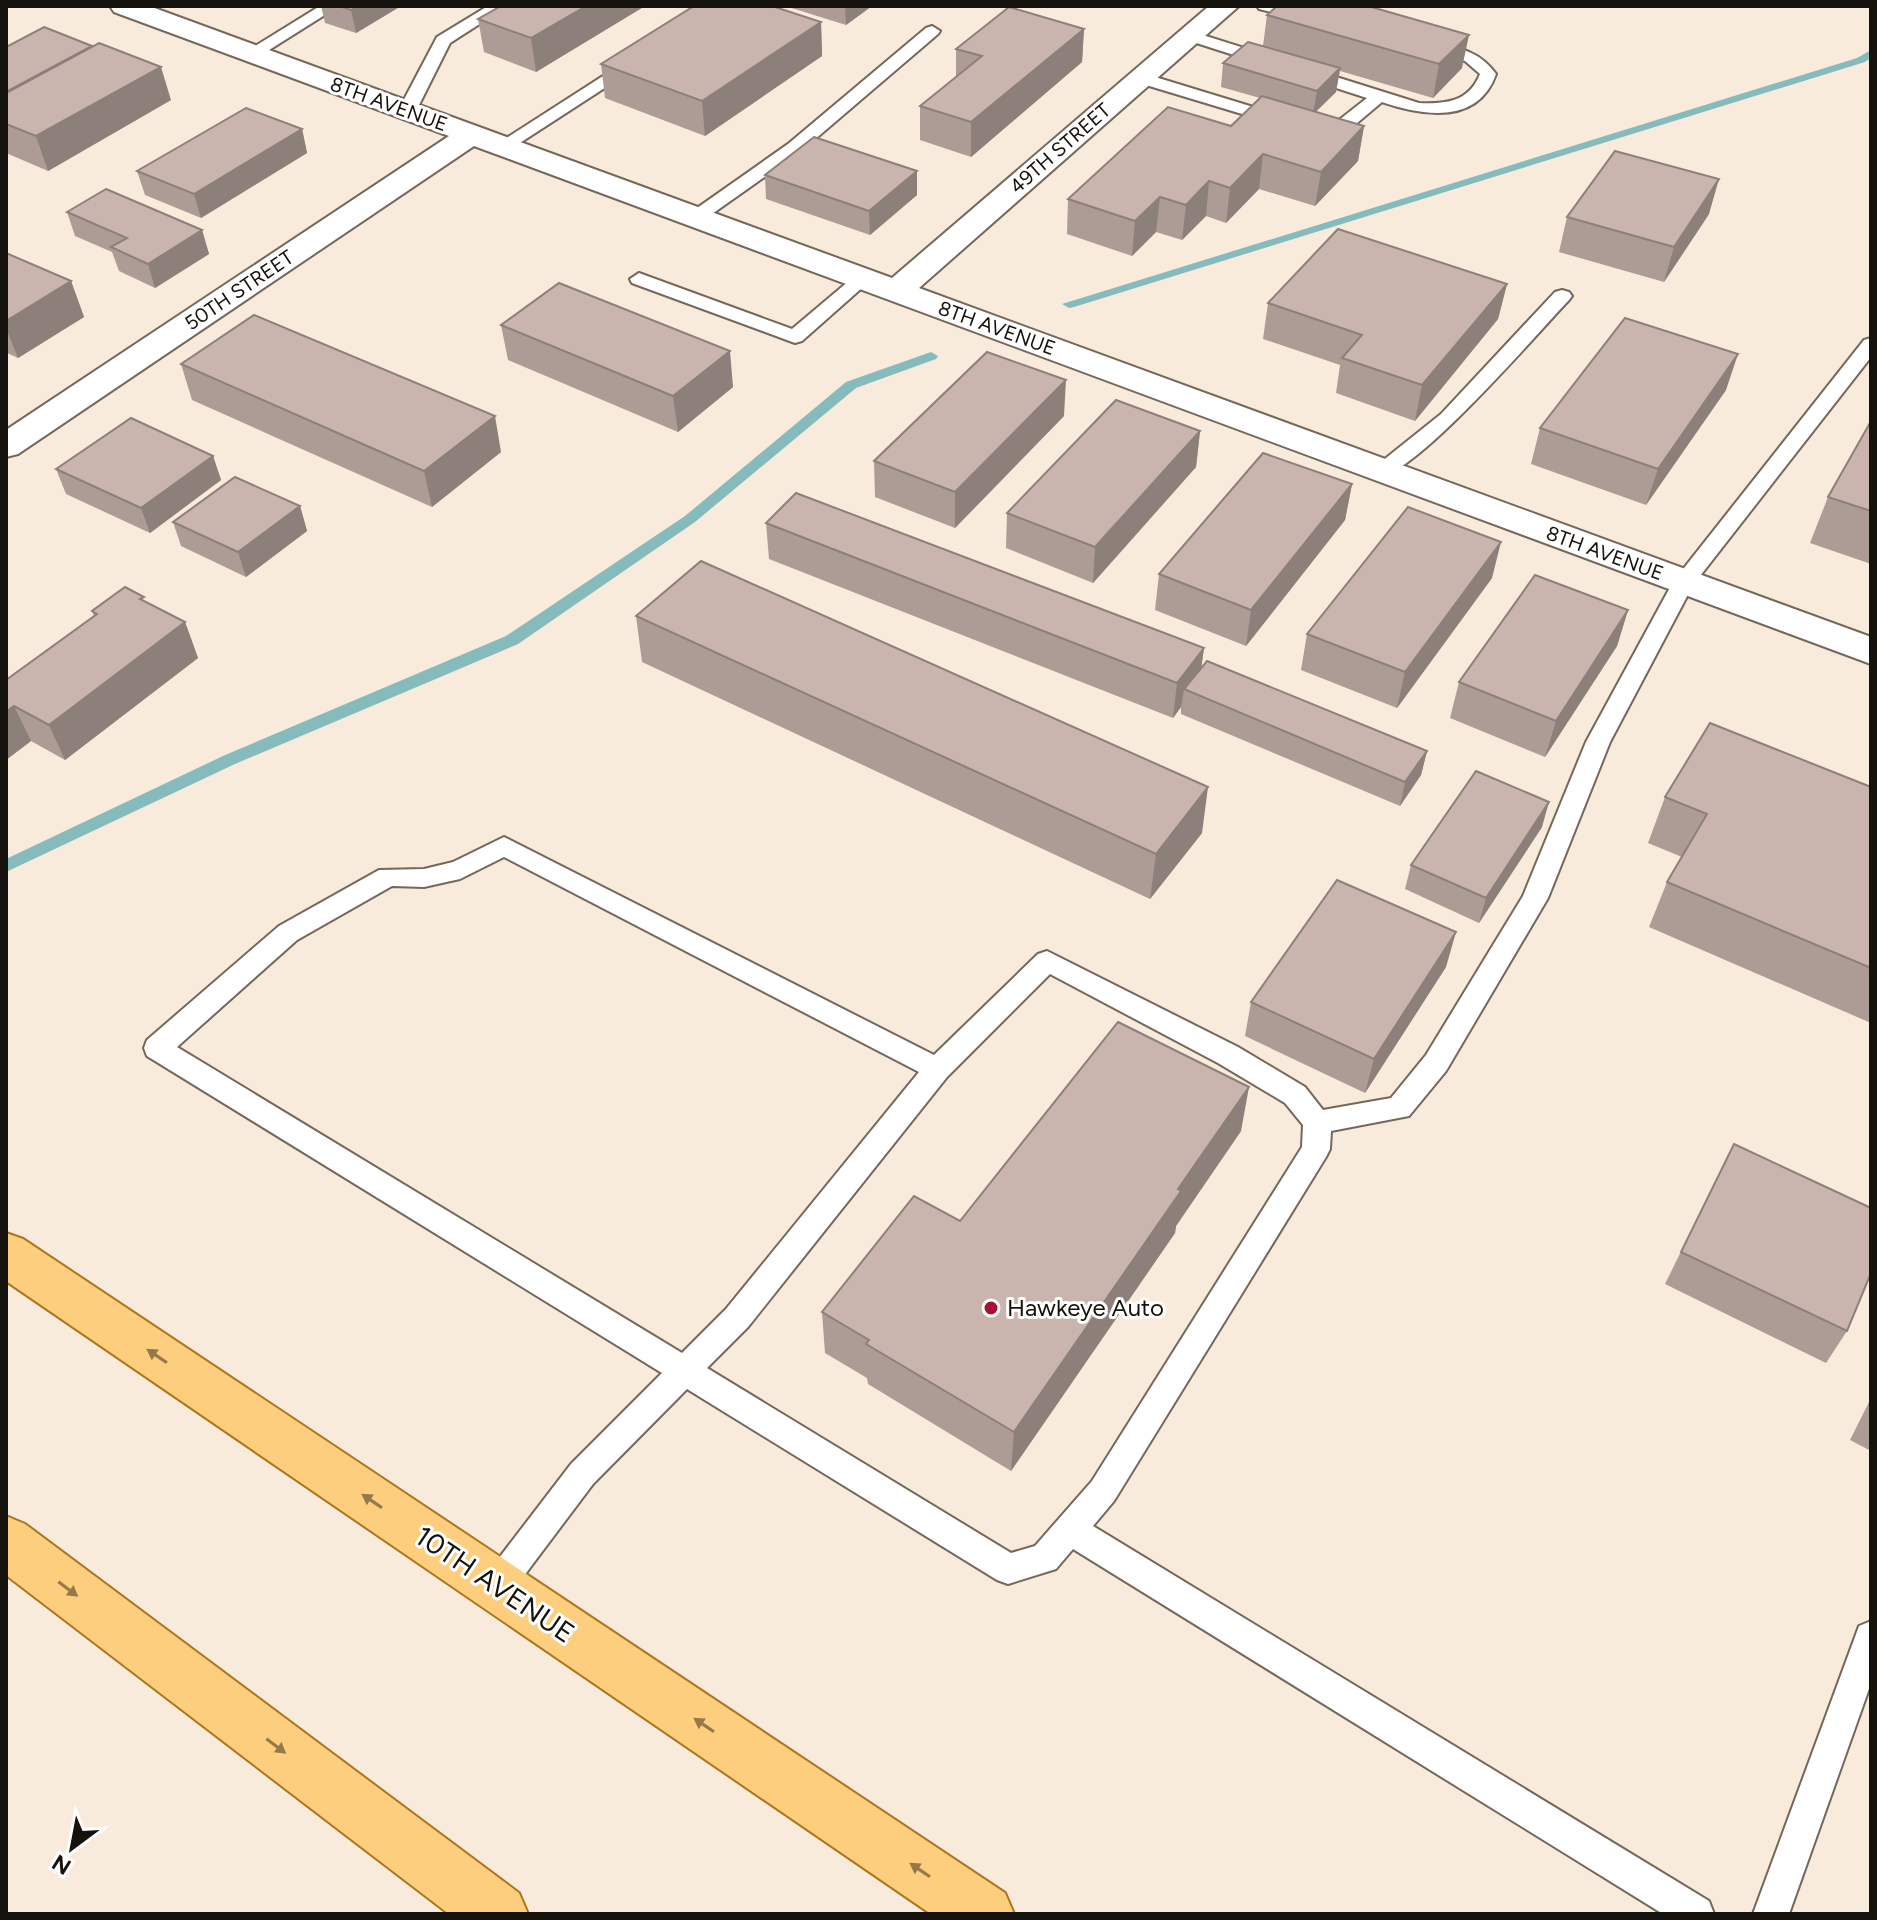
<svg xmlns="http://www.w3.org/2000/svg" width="1877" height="1920" viewBox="0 0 1877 1920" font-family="Figtree,sans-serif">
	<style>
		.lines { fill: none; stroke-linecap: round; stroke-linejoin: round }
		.stream { fill: #86bbbd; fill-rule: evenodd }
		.service-casing { stroke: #74685b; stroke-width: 4 }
		.minor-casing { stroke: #74685b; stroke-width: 4 }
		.primary-casing { stroke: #ab761e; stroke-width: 4 }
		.service { fill: #fff; fill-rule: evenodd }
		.minor { fill: #fff; fill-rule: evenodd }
		.primary { fill: #fdce7e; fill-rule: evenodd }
		.wall { fill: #ad9c95 }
		.shaded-wall { fill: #8d7f79 }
		.building { fill: #c9b5ad; stroke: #8d7f79; stroke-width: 2 }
		.oneway { fill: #95794b }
		.poi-dot { fill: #a81037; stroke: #fff; stroke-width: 3 }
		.labels { text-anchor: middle; stroke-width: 6; stroke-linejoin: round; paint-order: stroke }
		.far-street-label { font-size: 20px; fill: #15110c; stroke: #fff }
		.poi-label { font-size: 24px; fill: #15110c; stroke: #fff; text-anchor: start }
		.near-street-label { font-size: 28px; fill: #15110c; stroke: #fff }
	</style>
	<rect width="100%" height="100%" fill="#f9ebdb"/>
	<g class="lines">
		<!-- stream -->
		<g class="stream">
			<path d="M 1871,50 L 1871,58 L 1865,62 L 1074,307 L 1069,308 L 1062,304 L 1857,58 Z"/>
			<path d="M 931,352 L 938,356 L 936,359 L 856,388 L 695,522 L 518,644 L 235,764 L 6,872 L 6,859 L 223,756 L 506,636 L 685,516 L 846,382 Z"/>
		</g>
		<!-- service casing -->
		<g class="service-casing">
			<g id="service">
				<path d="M 320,6 L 339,6 L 258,57 L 252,58 L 244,53 Z"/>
				<path d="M 488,6 L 506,7 L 450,43 L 416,111 L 413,115 L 401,115 L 398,111 L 437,37 Z"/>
				<path d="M 1257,6 L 1285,6 L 1313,13 L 1315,16 L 1307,21 L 1259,9 Z"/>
				<path d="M 932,26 L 940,31 L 938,34 L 800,152 L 702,221 L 690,221 L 687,217 L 690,213 L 788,144 L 926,28 Z"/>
				<path d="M 1190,31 L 1419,103 C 1446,104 1469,102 1480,74 L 1465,61 L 1425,50 L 1423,46 L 1425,42 L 1431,41 C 1457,47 1480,51 1496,74 C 1478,125 1423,116 1382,102 L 1350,129 L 1308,134 L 1136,82 L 1134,78 L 1136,74 L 1142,73 L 1309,124 L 1339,120 L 1367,98 L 1184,39 L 1182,36 L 1184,33 Z"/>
				<path d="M 631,58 L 639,63 L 637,67 L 509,150 L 503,151 L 494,146 Z"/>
				<path d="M 639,273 L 792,329 L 856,275 L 870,275 L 872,279 L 802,341 L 795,343 L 632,283 L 630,279 Z"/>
				<path d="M 1562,290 L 1569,292 L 1572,296 L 1569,300 C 1541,329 1408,484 1376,476 L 1373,471 L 1376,466 L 1441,414 L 1555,292 Z"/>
				<path d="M 1871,338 L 1871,357 L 1693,585 L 1610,742 L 1548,898 L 1446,1071 L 1409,1116 L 1331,1131 L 1330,1149 L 1326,1157 L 1114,1501 L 1093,1526 L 1709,1901 L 1714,1914 L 1663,1914 L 1073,1549 L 1056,1569 L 1008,1584 L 997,1580 L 687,1389 L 593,1484 L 508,1597 L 497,1602 L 486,1597 L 481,1586 L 486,1575 L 571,1464 L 662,1373 L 147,1056 L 144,1048 L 147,1040 L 279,926 L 379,870 L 424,869 L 453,862 L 504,837 L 934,1055 L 1038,954 L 1047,951 L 1238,1047 L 1305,1087 L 1323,1110 L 1391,1098 L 1426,1055 L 1523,896 L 1586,742 L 1673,582 L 1864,340 ZM 504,857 L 919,1072 L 726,1309 L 682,1353 L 177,1047 L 297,940 L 392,886 L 424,887 L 460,879 ZM 1050,974 L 1218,1063 L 1285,1103 L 1303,1125 L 1302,1147 L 1092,1481 L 1035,1546 L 1011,1553 L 707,1368 L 748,1327 L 947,1077 Z"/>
				<path d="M 1871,1621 L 1871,1683 L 1789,1914 L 1753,1914 L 1855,1637 L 1859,1626 Z"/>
			</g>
		</g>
		<!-- minor casing -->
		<g class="minor-casing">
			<path id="minor" d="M 110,6 L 149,6 L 892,278 L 1209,6 L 1239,6 L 919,288 L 1871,637 L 1871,664 L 474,146 L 18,454 L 6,457 L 6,430 L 449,136 L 114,12 Z"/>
		</g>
		<!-- primary casing -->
		<g class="primary-casing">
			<g id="primary">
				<path d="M 6,1233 L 23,1239 L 1005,1893 L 1014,1914 L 931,1914 L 6,1281 Z"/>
				<path d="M 6,1516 L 25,1524 L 519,1893 L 528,1914 L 449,1914 L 6,1575 Z"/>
			</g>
		</g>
		<!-- service -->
		<use href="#service" class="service"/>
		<!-- minor -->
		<use href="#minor" class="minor"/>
		<!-- primary -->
		<use href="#primary" class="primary"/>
	</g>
	<!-- wall -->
	<g class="wall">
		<path d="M 321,6 L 401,6 L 356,33 L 325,23 Z"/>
		<path d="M 645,6 L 536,72 L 484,52 L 478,19 Z"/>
		<path d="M 785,6 L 872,6 L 846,25 Z"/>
		<path d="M 1267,15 L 1462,68 L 1433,98 L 1340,71 L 1336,92 L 1316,112 L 1364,126 L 1358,161 L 1315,206 L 1259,189 L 1226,223 L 1206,216 L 1182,240 L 1156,232 L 1132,256 L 1067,234 L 1068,199 L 1231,126 L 1260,98 L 1221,87 L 1223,63 L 1263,46 Z"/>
		<path d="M 821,22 L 822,56 L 705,136 L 605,98 L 601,64 Z"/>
		<path d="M 1084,29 L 1082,62 L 971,157 L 920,140 L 920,106 L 956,77 L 956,49 Z"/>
		<path d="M 6,47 L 171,100 L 48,171 L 6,153 Z"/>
		<path d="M 302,129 L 307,153 L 201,218 L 145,195 L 137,171 Z"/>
		<path d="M 917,171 L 917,195 L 870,235 L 766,199 L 765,175 Z"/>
		<path d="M 67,212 L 202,230 L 209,254 L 155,288 L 119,271 L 112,252 L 75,236 Z"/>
		<path d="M 1709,214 L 1664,282 L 1559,252 L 1567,217 Z"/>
		<path d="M 6,253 L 71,281 L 84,317 L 18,358 L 7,353 L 6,352 Z"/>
		<path d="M 1507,284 L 1498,319 L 1415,421 L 1336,393 L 1340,365 L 1263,339 L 1268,303 Z"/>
		<path d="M 501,325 L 733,387 L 678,432 L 508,360 Z"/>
		<path d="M 181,364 L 501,452 L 432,507 L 192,400 Z"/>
		<path d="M 1726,390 L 1646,505 L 1531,464 L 1540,428 Z"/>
		<path d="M 1064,416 L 955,528 L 875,497 L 874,461 Z"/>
		<path d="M 1871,421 L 1871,564 L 1810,543 L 1828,497 Z"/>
		<path d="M 1200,431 L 1196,467 L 1093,583 L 1006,548 L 1007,513 Z"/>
		<path d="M 213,456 L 221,480 L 150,533 L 66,494 L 56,469 Z"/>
		<path d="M 1352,484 L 1345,520 L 1246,646 L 1155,610 L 1159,574 Z"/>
		<path d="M 300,506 L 307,531 L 246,577 L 181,546 L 173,522 Z"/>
		<path d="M 766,523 L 1204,648 L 1201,668 L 1427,751 L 1421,775 L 1400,806 L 1181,714 L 1181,707 L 1173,718 L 769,559 Z"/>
		<path d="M 1492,578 L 1397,708 L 1301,670 L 1307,634 Z"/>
		<path d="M 146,602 L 185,622 L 198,658 L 65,760 L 31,741 L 6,760 L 6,680 L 94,616 L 92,611 Z"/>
		<path d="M 1628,610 L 1617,646 L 1545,757 L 1450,718 L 1459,682 Z"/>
		<path d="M 636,616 L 1202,833 L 1150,899 L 642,662 Z"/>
		<path d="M 1871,787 L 1871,1023 L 1649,927 L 1667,882 L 1682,857 L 1648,843 L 1665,797 Z"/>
		<path d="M 1542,827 L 1479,923 L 1405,889 L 1411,865 Z"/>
		<path d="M 1446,967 L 1365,1093 L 1245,1036 L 1251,1002 Z"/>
		<path d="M 1241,1131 L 1176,1226 L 1175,1233 L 1011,1471 L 868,1384 L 867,1378 L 825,1353 L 822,1312 L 960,1221 Z"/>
		<path d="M 1734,1144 L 1847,1331 L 1826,1363 L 1665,1284 Z"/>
		<path d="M 1871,1398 L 1871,1451 L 1850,1440 Z"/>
	</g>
	<!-- shaded-wall -->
	<g class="shaded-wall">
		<path d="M 358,6 L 401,6 L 356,33 L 351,10 Z"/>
		<path d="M 586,6 L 645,6 L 536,72 L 531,38 Z"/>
		<path d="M 845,6 L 872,6 L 846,25 Z"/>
		<path d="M 821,22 L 822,56 L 705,136 L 702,101 Z"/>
		<path d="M 1084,29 L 1082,62 L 971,157 L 971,122 Z"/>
		<path d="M 1469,35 L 1462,68 L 1433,98 L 1439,64 Z"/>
		<path d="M 161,67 L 171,100 L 48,171 L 36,136 Z"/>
		<path d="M 1340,68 L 1336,92 L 1313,114 L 1317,91 Z"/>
		<path d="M 1364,126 L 1358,161 L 1315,206 L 1321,172 Z"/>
		<path d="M 302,129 L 307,153 L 201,218 L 194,194 Z"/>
		<path d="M 1263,154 L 1259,189 L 1226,223 L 1230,188 Z"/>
		<path d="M 917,171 L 917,195 L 870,235 L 869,211 Z"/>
		<path d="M 1719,179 L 1709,214 L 1664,282 L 1674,247 Z"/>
		<path d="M 1209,181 L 1206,216 L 1182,240 L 1186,205 Z"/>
		<path d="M 1160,197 L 1156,232 L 1132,256 L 1135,221 Z"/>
		<path d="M 202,230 L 209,254 L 155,288 L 148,264 Z"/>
		<path d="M 71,281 L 84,317 L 18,358 L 6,328 L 6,321 Z"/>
		<path d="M 1507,284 L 1498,319 L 1415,421 L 1422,385 Z"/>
		<path d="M 730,351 L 733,387 L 678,432 L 673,396 Z"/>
		<path d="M 1738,354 L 1726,390 L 1646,505 L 1658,469 Z"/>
		<path d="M 1066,380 L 1064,416 L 955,528 L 955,492 Z"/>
		<path d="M 495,416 L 501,452 L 432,507 L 424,471 Z"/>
		<path d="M 1200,431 L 1196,467 L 1093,583 L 1095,547 Z"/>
		<path d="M 213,456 L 221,480 L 150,533 L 141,508 Z"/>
		<path d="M 1352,484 L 1345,520 L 1246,646 L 1251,610 Z"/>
		<path d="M 300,506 L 307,531 L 246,577 L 238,552 Z"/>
		<path d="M 1501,542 L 1492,578 L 1397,708 L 1405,672 Z"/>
		<path d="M 1628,610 L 1617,646 L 1545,757 L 1556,721 Z"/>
		<path d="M 185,622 L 198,658 L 65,760 L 49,725 Z"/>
		<path d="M 1204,648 L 1199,684 L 1184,689 L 1181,707 L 1173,718 L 1177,683 Z"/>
		<path d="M 14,706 L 31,741 L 6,760 L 6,712 Z"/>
		<path d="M 1427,751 L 1421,775 L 1400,806 L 1405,782 Z"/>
		<path d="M 1208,787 L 1202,833 L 1150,899 L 1156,854 Z"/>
		<path d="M 1549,802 L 1542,827 L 1479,923 L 1486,898 Z"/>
		<path d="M 1456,932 L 1446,967 L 1365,1093 L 1374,1059 Z"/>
		<path d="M 1249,1087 L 1241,1131 L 1176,1226 L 1175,1233 L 1011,1471 L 1014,1432 L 1178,1189 Z"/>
	</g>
	<!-- building -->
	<g class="building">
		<path d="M 339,6 L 358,6 L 351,10 Z"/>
		<path d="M 501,6 L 586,6 L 531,38 L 478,19 Z"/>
		<path d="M 694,6 L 772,6 L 821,22 L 702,101 L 601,64 Z"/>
		<path d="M 1277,6 L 1368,6 L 1469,35 L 1439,64 L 1267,15 Z"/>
		<path d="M 1009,7 L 1084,29 L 971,122 L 920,106 L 982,56 L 956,49 Z"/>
		<path d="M 44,27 L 92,46 L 6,92 L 6,47 Z"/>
		<path d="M 1248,42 L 1340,68 L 1317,91 L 1223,63 Z"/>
		<path d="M 99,43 L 161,67 L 36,136 L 6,124 L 6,93 Z"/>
		<path d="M 1262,96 L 1364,126 L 1321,172 L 1263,154 L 1230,188 L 1209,181 L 1186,205 L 1160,197 L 1135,221 L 1068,199 L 1168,107 L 1231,126 Z"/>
		<path d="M 246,108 L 302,129 L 194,194 L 137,171 Z"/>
		<path d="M 814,137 L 917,171 L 869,211 L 765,175 Z"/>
		<path d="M 1615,151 L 1719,179 L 1674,247 L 1567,217 Z"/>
		<path d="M 106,189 L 202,230 L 148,264 L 111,247 L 127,238 L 67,212 Z"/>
		<path d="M 1338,229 L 1507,284 L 1422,385 L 1342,358 L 1362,335 L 1268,303 Z"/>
		<path d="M 6,253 L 71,281 L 6,321 Z"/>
		<path d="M 559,283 L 730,351 L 673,396 L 501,325 Z"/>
		<path d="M 254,315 L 495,416 L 424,471 L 181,364 Z"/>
		<path d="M 1625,318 L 1738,354 L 1658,469 L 1540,428 Z"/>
		<path d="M 987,352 L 1066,380 L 955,492 L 874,461 Z"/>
		<path d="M 1116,400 L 1200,431 L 1095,547 L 1007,513 Z"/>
		<path d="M 131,418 L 213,456 L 141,508 L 56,469 Z"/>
		<path d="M 1871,421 L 1871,511 L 1828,497 Z"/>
		<path d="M 1263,453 L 1352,484 L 1251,610 L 1159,574 Z"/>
		<path d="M 235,477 L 300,506 L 238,552 L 173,522 Z"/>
		<path d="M 796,493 L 1204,648 L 1177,683 L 766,523 Z"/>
		<path d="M 1408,507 L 1501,542 L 1405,672 L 1307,634 Z"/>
		<path d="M 701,561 L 1208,787 L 1156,854 L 636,616 Z"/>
		<path d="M 1535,575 L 1628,610 L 1556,721 L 1459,682 Z"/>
		<path d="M 125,587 L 144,597 L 140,599 L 185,622 L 49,725 L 14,706 L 6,712 L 6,680 L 97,614 L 92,611 Z"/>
		<path d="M 1207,661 L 1427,751 L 1405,782 L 1184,689 Z"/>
		<path d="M 1710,723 L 1871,787 L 1871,968 L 1667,882 L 1707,814 L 1665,797 Z"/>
		<path d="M 1476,771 L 1549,802 L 1486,898 L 1411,865 Z"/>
		<path d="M 1337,880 L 1456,932 L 1374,1059 L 1251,1002 Z"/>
		<path d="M 1118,1022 L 1249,1087 L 1178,1189 L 1181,1191 L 1014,1432 L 866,1344 L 869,1340 L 822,1312 L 914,1196 L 960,1221 Z"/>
		<path d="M 1734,1144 L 1871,1208 L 1871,1273 L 1847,1331 L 1681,1252 Z"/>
	</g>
	<!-- one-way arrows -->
	<defs><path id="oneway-solid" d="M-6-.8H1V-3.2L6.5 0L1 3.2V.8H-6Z" transform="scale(2)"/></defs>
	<g class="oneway">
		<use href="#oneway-solid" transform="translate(157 1356) rotate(-146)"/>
		<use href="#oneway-solid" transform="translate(372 1501) rotate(-146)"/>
		<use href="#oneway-solid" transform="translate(68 1589) rotate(37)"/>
		<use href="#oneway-solid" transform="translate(704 1725) rotate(-146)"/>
		<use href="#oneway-solid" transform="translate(276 1746) rotate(37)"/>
		<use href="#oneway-solid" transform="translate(920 1870) rotate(-146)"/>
	</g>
	<!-- markers -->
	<circle class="poi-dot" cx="991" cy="1308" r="8"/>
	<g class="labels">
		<!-- far-street labels -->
		<g class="far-street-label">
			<text transform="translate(389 104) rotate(20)" y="7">8TH AVENUE</text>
			<text transform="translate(1060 148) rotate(-41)" y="7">49TH STREET</text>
			<text transform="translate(239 290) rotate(-34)" y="7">50TH STREET</text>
			<text transform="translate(997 328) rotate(20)" y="7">8TH AVENUE</text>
			<text transform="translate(1605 553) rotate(20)" y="7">8TH AVENUE</text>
		</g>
		<!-- poi labels -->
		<g class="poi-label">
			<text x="1007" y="1316">Hawkeye Auto</text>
		</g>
		<!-- near-street labels -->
		<g class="near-street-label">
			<text transform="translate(495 1584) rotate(34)" y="10">10TH AVENUE</text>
		</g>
	</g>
	<!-- border -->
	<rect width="1877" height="1920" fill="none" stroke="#15110c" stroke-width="16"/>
	<!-- north arrow -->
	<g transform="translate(72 1848) rotate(212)" stroke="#ffffff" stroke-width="6" paint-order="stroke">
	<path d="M0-6L14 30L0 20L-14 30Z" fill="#15110c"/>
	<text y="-12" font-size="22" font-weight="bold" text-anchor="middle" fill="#15110c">N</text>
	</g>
</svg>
